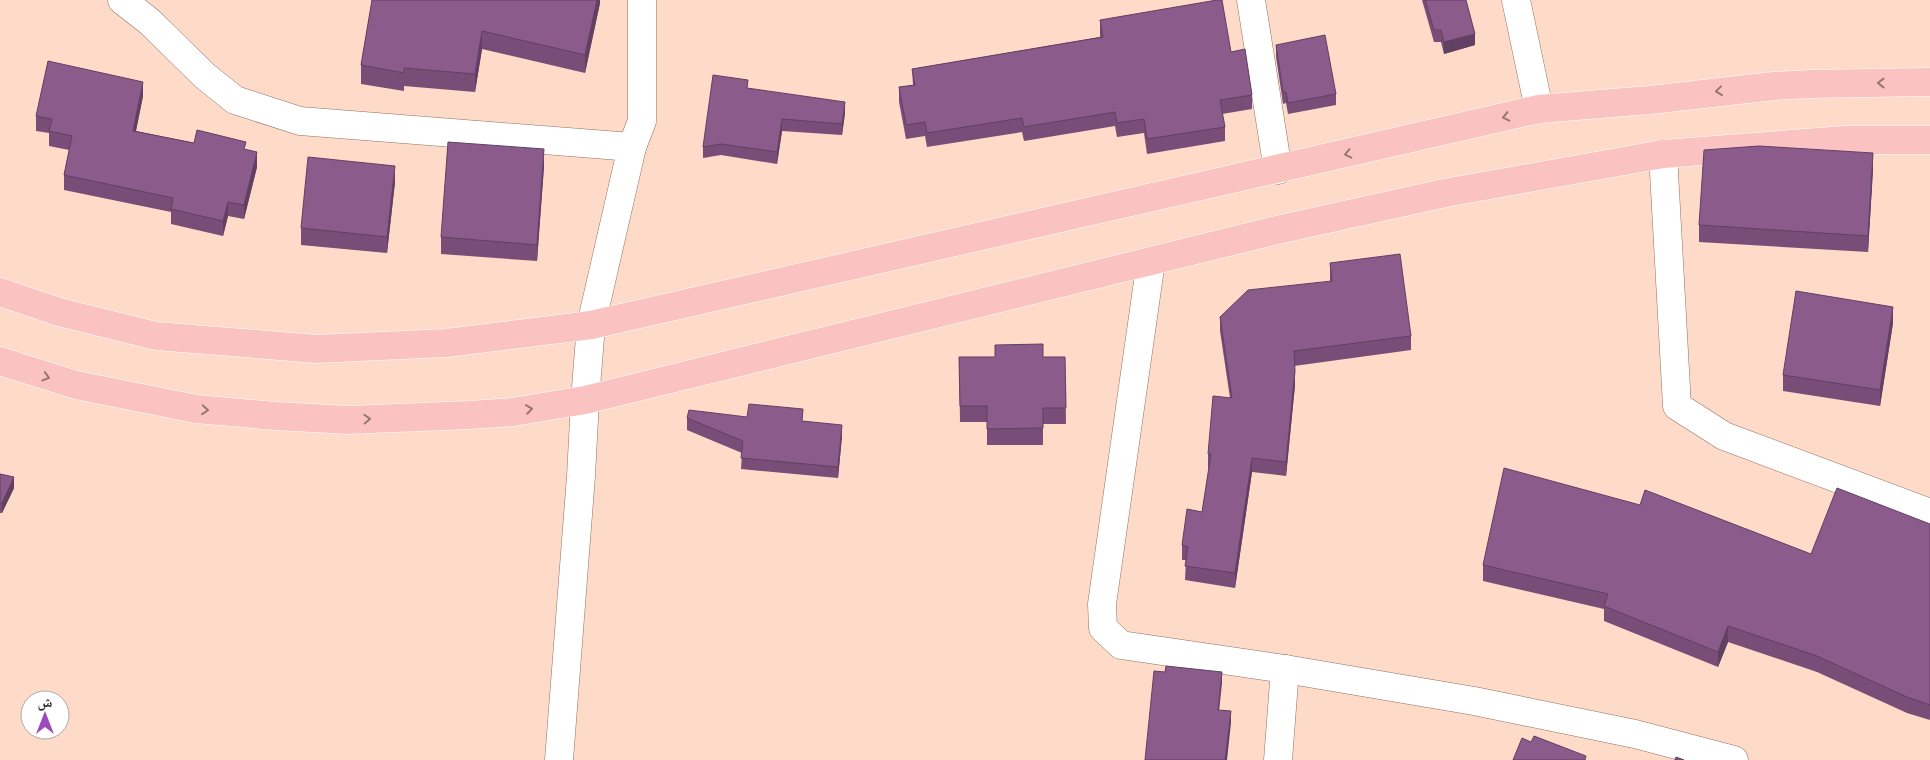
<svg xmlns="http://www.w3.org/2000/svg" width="1930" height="760" viewBox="0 0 1930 760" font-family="'Exo 2','Noto Naskh Arabic',sans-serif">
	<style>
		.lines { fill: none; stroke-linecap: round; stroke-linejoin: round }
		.minor-casing { stroke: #927162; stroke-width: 29 }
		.major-casing { stroke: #fff; stroke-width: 29 }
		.minor { stroke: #fff; stroke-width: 28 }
		.major { stroke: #fac3c1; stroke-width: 28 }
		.wall { fill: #784e78 }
		.shaded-wall { fill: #614061 }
		.building { fill: #8b5b8b; stroke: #614061 }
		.oneway { stroke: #987671 }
	</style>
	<rect width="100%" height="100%" fill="#fedac9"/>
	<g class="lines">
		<!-- minor casing -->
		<g class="minor-casing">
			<g id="minor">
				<path d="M 122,0 L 150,22 L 205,76 L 235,100 L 300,121 L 632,147"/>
				<path d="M 1251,0 L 1278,170"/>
				<path d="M 1516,0 L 1539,109"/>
				<path d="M 1663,154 L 1677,406 L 1724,436 L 1930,513"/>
				<path d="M 1151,261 L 1102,604 L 1103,628 L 1121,645 L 1285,669 L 1474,701 L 1635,734 L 1734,760"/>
				<path d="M 559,760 L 581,476 L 585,400 L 591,325 L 632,147 L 642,121 L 642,0"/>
				<path d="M 1278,760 L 1285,669"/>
			</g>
		</g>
		<!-- major casing -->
		<g class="major-casing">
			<g id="major">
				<path d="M 0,292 L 59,312 L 156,336 L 317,349 L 446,343 L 591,325 L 1539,109 L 1650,100 L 1774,86 L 1811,84 L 1930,82"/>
				<path d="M 0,361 L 76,385 L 196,409 L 276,416 L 348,420 L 469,415 L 513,412 L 585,400 L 1277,230 L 1445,193 L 1663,154 L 1845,140 L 1930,140"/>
			</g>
		</g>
		<!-- minor -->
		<use href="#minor" class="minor"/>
		<!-- major -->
		<use href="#major" class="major"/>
	</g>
	<!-- wall -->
	<g class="wall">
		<path d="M 372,0 L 600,0 L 600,3 L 585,73 L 482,49 L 475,92 L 404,86 L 404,91 L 361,84 L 361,65 Z"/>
		<path d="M 1422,0 L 1466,0 L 1475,45 L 1444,54 L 1441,42 L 1434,42 Z"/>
		<path d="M 1100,20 L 1231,52 L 1252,95 L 1252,109 L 1222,114 L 1225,127 L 1225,141 L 1147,154 L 1144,133 L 1117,137 L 1115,126 L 1024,141 L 1022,132 L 927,147 L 925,136 L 906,139 L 899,102 L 899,87 L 913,85 L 912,69 L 1100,37 Z"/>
		<path d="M 1276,45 L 1336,94 L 1336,105 L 1288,114 L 1286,103 L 1283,104 L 1276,57 Z"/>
		<path d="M 748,88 L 845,113 L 842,135 L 782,131 L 777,164 L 721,155 L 703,158 L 703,147 Z"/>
		<path d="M 143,96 L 136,131 L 194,143 L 246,150 L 257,167 L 244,219 L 228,216 L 223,236 L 171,224 L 171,212 L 64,190 L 64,175 L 69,150 L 49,146 L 49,133 L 36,131 L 36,116 Z"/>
		<path d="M 544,166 L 537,261 L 441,254 L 441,237 Z"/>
		<path d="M 1873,169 L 1868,252 L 1699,242 L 1699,225 Z"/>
		<path d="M 395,182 L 387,253 L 301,245 L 301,228 Z"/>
		<path d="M 1330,263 L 1411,336 L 1411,350 L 1294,366 L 1295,385 L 1286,476 L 1252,472 L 1235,588 L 1185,580 L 1186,560 L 1182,560 L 1182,545 L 1202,512 L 1209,468 L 1208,468 L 1208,454 L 1230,398 L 1220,331 L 1220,317 L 1330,281 Z"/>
		<path d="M 1893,323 L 1880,406 L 1783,391 L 1783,375 Z"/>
		<path d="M 959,357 L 1065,357 L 1066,424 L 1043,424 L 1043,445 L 987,445 L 987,422 L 960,422 Z"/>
		<path d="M 747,417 L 803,421 L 842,436 L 838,478 L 741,469 L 742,453 L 687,430 L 687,418 Z"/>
		<path d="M 0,474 L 14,488 L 2,513 L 0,513 Z"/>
		<path d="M 1930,524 L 1930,720 L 1907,713 L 1817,672 L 1728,642 L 1718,667 L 1604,621 L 1604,609 L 1483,581 L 1483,565 L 1811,554 Z"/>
	</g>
	<!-- shaded-wall -->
	<g class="shaded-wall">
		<path d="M 597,0 L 600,0 L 600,3 L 585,73 L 585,55 Z"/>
		<path d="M 482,31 L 482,49 L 475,92 L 475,74 Z"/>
		<path d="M 1475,34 L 1475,45 L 1444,54 L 1444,42 Z"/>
		<path d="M 143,82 L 143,96 L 133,145 L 133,131 Z"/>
		<path d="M 845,102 L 845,113 L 842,135 L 842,124 Z"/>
		<path d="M 782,119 L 782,131 L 777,164 L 777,152 Z"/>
		<path d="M 544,149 L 544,166 L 537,261 L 537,245 Z"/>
		<path d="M 257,152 L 257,167 L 244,219 L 244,205 Z"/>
		<path d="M 1873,153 L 1873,169 L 1868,252 L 1868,236 Z"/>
		<path d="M 395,166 L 395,182 L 387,253 L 387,237 Z"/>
		<path d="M 228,202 L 228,216 L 223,236 L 223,221 Z"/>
		<path d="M 1893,307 L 1893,323 L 1880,406 L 1880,390 Z"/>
		<path d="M 1295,371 L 1295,385 L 1286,476 L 1286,462 Z"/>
		<path d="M 842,425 L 842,436 L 838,478 L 838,467 Z"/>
		<path d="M 1252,458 L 1252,472 L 1235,588 L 1235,573 Z"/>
		<path d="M 14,477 L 14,488 L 2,513 L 2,503 Z"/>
		<path d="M 1728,626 L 1728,642 L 1718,667 L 1718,652 Z"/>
		<path d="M 1222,672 L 1222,683 L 1218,721 L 1218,710 Z"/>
		<path d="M 1231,711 L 1231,723 L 1227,760 L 1225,760 Z"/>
	</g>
	<!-- building -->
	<g class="building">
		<path d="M 372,0 L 597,0 L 585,55 L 482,31 L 475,74 L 404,68 L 404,73 L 361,65 Z"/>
		<path d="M 1217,0 L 1222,0 L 1231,52 L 1245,49 L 1252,95 L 1220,100 L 1225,127 L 1147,139 L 1144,119 L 1117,123 L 1115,112 L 1024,127 L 1022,118 L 927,133 L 925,122 L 906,125 L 899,87 L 915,85 L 912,69 L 1103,37 L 1100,20 Z"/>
		<path d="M 1425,0 L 1466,0 L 1475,34 L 1444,42 L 1441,30 L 1434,30 Z"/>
		<path d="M 1325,35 L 1336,94 L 1288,103 L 1286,92 L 1283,92 L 1276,45 Z"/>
		<path d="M 48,61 L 143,82 L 133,131 L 194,143 L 197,130 L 246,142 L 244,149 L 257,152 L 244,205 L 228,202 L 223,221 L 171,209 L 173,198 L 64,175 L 72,136 L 49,131 L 52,119 L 36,116 Z"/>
		<path d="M 713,75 L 748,80 L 747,88 L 845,102 L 842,124 L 782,119 L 777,152 L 721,144 L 703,147 Z"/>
		<path d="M 448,142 L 544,149 L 537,245 L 441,237 Z"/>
		<path d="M 1759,146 L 1873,153 L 1868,236 L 1699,225 L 1704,150 Z"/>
		<path d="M 308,157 L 395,166 L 387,237 L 301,228 Z"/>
		<path d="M 1400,254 L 1411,336 L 1294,351 L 1295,371 L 1286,462 L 1252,458 L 1235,573 L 1185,566 L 1188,547 L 1182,545 L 1187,509 L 1202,512 L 1211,454 L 1208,454 L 1213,396 L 1232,398 L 1220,317 L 1248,290 L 1332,281 L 1330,263 Z"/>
		<path d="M 1796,291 L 1893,307 L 1880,390 L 1783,375 Z"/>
		<path d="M 1043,344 L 1043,357 L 1065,357 L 1066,408 L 1043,408 L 1043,428 L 987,429 L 987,406 L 960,406 L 959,357 L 995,357 L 995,345 Z"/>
		<path d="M 749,404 L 803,409 L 802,421 L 842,425 L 838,467 L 741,458 L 743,441 L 687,418 L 689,410 L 747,417 Z"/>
		<path d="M 1504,468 L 1640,505 L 1645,490 L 1811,554 L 1837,488 L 1930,524 L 1930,705 L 1907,697 L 1817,656 L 1728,626 L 1718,652 L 1604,606 L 1608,594 L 1483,565 Z"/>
		<path d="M 0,474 L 14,477 L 2,503 L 0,503 Z"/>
		<path d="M 1166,666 L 1222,672 L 1218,710 L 1231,711 L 1225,760 L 1145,760 L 1154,671 L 1165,672 Z"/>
		<path d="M 1534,736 L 1586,756 L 1585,760 L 1513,760 L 1522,738 L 1531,742 Z"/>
		<path d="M 1676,757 L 1684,760 L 1675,760 Z"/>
	</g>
	<!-- one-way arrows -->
	<defs><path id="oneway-chevron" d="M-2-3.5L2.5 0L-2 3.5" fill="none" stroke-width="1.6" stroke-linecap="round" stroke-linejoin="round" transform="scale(1.25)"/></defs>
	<g class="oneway">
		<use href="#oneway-chevron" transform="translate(1881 83) rotate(180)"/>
		<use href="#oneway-chevron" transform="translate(1719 91) rotate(173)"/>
		<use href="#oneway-chevron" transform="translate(1506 117) rotate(167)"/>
		<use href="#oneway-chevron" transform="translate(1348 154) rotate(167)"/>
		<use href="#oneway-chevron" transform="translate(46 377) rotate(17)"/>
		<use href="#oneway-chevron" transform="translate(529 409) rotate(-9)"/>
		<use href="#oneway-chevron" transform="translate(205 410) rotate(5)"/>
		<use href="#oneway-chevron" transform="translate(367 419) rotate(-3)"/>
	</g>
	<!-- north arrow -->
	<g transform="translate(45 715)"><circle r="24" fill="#ffffff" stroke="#aea9a6"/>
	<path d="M0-4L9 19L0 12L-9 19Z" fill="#9c4bba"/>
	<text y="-8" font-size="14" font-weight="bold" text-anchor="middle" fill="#352821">ش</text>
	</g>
</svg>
